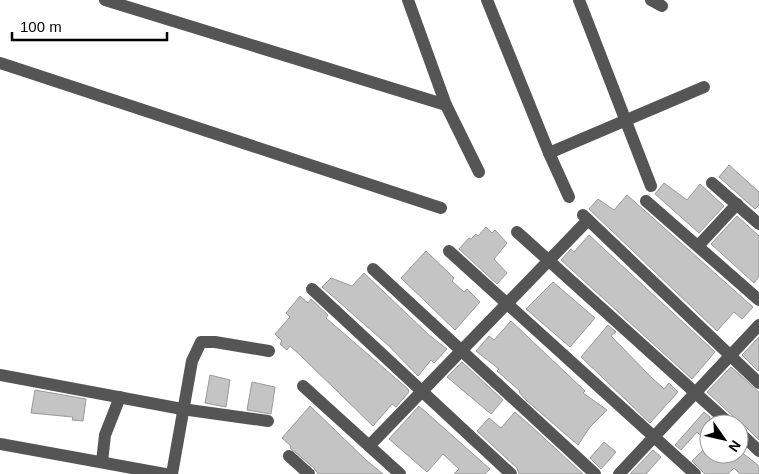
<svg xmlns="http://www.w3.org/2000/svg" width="759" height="474" viewBox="0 0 759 474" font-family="Helvetica,sans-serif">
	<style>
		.building { fill: #c4c4c4; stroke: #999 }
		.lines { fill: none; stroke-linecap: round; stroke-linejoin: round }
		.minor { stroke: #555; stroke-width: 12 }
	</style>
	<rect width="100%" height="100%" fill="#fff"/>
	<!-- building -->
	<g class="building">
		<path d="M 729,165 L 759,192 L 759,205 L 755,209 L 719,177 Z"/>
		<path d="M 664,183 L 687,200 L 700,184 L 724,206 L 699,233 L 655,194 Z"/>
		<path d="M 627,195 L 753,307 L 742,319 L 734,312 L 717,331 L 589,209 L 598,199 L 614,210 Z"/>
		<path d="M 737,216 L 759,236 L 759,277 L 754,283 L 711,244 Z"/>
		<path d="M 486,227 L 492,233 L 495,230 L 507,243 L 494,259 L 507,273 L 497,284 L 459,249 L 469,238 L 471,239 L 476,234 L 478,236 Z"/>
		<path d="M 589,235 L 715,352 L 692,379 L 561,260 L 571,249 L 574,252 Z"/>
		<path d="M 426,251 L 454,278 L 452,281 L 464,292 L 467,289 L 480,302 L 455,330 L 401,278 Z"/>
		<path d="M 364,273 L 429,335 L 447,349 L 434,363 L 431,360 L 418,376 L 389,346 L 322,287 L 331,278 L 352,286 Z"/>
		<path d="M 553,282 L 595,318 L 570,347 L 526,309 Z"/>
		<path d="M 300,296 L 308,303 L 311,299 L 328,315 L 326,318 L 408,389 L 409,392 L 396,407 L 392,404 L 373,426 L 301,356 L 290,346 L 287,350 L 280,344 L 282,341 L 275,334 L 290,317 L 286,313 Z"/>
		<path d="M 511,321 L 585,391 L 583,393 L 607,410 L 590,427 L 578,445 L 526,400 L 519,392 L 520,391 L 497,371 L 499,369 L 476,351 L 489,336 L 494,340 Z"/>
		<path d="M 608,325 L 616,332 L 611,336 L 651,377 L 664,389 L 669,383 L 678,392 L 650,423 L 581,357 Z"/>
		<path d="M 759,337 L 759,370 L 758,371 L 742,355 Z"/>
		<path d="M 462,362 L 503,400 L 491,414 L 447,377 Z"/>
		<path d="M 731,367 L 759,392 L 759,440 L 745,426 L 738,424 L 735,418 L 707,392 Z"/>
		<path d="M 210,375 L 230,380 L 226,407 L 205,403 Z"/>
		<path d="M 252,382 L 275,387 L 271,414 L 247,410 Z"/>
		<path d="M 35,390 L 86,399 L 83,421 L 72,420 L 73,417 L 31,413 Z"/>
		<path d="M 310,406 L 366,460 L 383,474 L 318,474 L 314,468 L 290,448 L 291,446 L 282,438 Z"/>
		<path d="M 419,406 L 490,469 L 485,474 L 454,474 L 459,469 L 443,454 L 427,472 L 389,439 Z"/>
		<path d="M 515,412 L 532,427 L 583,474 L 519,474 L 517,468 L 477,431 L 489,418 L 501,428 Z"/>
		<path d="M 704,412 L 710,417 L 709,454 L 739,454 L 740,451 L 759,466 L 759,474 L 740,474 L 734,468 L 728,474 L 705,474 L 692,461 L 709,444 L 697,432 L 681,450 L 675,445 Z"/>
		<path d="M 604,442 L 616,452 L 601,469 L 590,458 Z"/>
		<path d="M 653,450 L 661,457 L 646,474 L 630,474 Z"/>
	</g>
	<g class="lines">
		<!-- minor -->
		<g class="minor">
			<path d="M 105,0 L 446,105"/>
			<path d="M 408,0 L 446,105 L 479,172"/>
			<path d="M 487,0 L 549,153 L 569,197"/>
			<path d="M 579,0 L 651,186"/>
			<path d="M 651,0 L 662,6"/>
			<path d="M 0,63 L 441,208"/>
			<path d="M 549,153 L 704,87"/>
			<path d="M 712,183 L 759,224"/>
			<path d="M 646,201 L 759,300"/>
			<path d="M 583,215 L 759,383"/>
			<path d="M 517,232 L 730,424"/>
			<path d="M 698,246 L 737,204"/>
			<path d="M 449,251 L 695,474"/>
			<path d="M 373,269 L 595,474"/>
			<path d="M 312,289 L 511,474"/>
			<path d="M 0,375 L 182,409 L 268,421"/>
			<path d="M 303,386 L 400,474"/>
			<path d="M 739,432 L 759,451"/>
			<path d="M 0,444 L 165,474"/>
			<path d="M 369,446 L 588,220"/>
			<path d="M 289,456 L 309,474"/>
			<path d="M 102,462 L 105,435 L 120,397"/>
			<path d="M 172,474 L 192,361 L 201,342 L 215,342 L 269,351"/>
			<path d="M 619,474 L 759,325"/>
		</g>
	</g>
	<!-- north arrow -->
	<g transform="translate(724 439) rotate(124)"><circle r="24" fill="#ffffff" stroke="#999999"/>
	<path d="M0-4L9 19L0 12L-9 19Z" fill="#000000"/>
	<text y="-8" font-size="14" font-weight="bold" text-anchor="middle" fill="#000000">N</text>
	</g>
	<!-- scale -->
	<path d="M12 32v8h155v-8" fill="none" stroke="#000000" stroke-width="2.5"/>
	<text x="20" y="32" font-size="15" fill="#000000" stroke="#ffffff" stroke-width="4" paint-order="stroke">100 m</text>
</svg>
